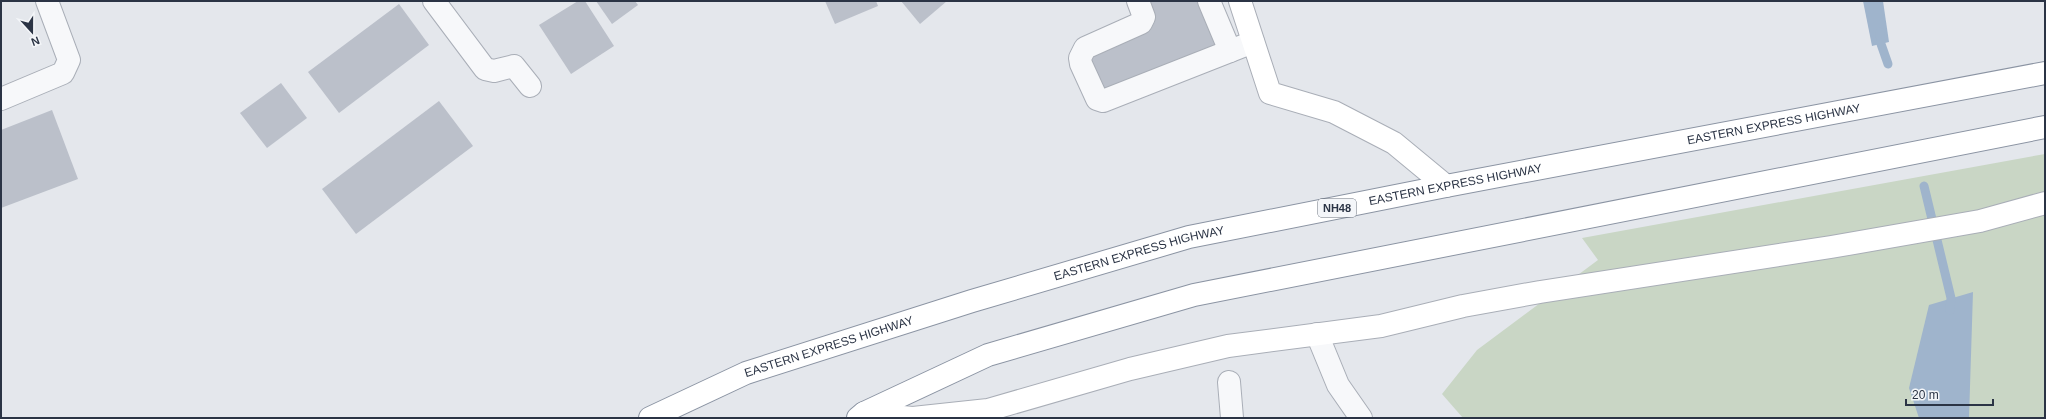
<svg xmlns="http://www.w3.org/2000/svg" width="2046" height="419" viewBox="0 0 2046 419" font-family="Helvetica,sans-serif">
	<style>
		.green { fill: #c9d6c5 }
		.water { fill: #9fb4cc }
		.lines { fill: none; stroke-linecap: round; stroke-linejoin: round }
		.stream { stroke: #9fb4cc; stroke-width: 9 }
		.building { fill: #bbc0ca }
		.street-casing { stroke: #a9aeb7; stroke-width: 24 }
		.secondary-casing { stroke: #a9aeb7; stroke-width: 24 }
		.highway-casing { stroke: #8b94a3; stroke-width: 24 }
		.street { stroke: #f7f8fa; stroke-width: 22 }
		.secondary { stroke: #fff; stroke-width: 22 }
		.highway { stroke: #fff; stroke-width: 22 }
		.labels { text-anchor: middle; stroke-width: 3; stroke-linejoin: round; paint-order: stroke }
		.shield { fill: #f4f6f9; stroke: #676e7b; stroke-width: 1 }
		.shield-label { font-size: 11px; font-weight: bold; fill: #2b3445 }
		.street-label { font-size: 12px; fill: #2b3445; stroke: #f4f6f9 }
	</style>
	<rect width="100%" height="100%" fill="#e4e7ec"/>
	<!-- green -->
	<path class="green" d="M 2045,154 L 2045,418 L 1463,418 L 1442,394 L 1477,350 L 1598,260 L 1582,238 Z"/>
	<!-- water -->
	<g class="water">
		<path d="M 1863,1 L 1883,1 L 1889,42 L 1872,46 Z"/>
		<path d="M 1973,292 L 1969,418 L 1919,418 L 1909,388 L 1929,305 Z"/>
	</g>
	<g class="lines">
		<!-- stream -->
		<g class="stream">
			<path d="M 1880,32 L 1881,44 L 1888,64"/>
			<path d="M 1924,186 L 1951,298 L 1950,310"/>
		</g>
	</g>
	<!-- building -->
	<g class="building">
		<path d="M 578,1 L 585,1 L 614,46 L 571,74 L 539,25 Z"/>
		<path d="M 596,1 L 635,1 L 638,5 L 612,24 Z"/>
		<path d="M 825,1 L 876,1 L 878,6 L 835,24 Z"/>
		<path d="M 901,1 L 947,1 L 920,24 Z"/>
		<path d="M 1144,1 L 1204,1 L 1224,48 L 1100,98 L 1085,60 L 1102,53 L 1098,43 L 1152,20 Z"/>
		<path d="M 399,4 L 429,45 L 339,113 L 308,72 Z"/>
		<path d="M 281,83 L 307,118 L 267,148 L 240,113 Z"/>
		<path d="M 439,101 L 473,146 L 356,234 L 322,189 Z"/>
		<path d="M 52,110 L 78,179 L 1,208 L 1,130 Z"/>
	</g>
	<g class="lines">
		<!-- street casing -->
		<g class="street-casing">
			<g id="street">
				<path d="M 434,1 L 485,69 L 494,71 L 514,66 L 530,86"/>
				<path d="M 1138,1 L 1144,17 L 1141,23 L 1085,48 L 1080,58 L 1081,64 L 1097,99 L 1103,101 L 1253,42"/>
				<path d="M 1209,1 L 1230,51"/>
				<path d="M 1,99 L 63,73 L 69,60 L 47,1"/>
				<path d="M 1317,334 L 1338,385 L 1361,418"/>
				<path d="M 1229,382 L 1232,418"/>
			</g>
		</g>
		<!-- secondary casing -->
		<g class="secondary-casing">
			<g id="secondary">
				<path d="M 1240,1 L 1270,93 L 1334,112 L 1394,143 L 1446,186"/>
				<path d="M 864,413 L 912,418"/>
				<path d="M 913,418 L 988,410 L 1130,369 L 1228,346 L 1381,326 L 1463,306 L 1540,292 L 1831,247 L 1980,221 L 2045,203"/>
			</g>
		</g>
		<!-- highway casing -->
		<g class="highway-casing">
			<g id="highway">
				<path id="s1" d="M 650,418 L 746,373 L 972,301 L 1189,237 L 1446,186 L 2045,73"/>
				<path d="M 858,418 L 864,413 L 988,355 L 1194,295 L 2045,127"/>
			</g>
		</g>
		<!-- street -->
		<use href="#street" class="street"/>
		<!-- secondary -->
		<use href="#secondary" class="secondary"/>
		<!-- highway -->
		<use href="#highway" class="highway"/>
	</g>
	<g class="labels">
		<!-- shield labels -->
		<rect class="shield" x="1318" y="199" width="38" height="18" rx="3"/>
		<g class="shield-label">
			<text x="1337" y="212">NH48</text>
		</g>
		<!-- street labels -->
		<g class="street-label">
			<text dy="4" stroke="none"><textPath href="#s1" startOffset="1165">EASTERN EXPRESS HIGHWAY</textPath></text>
			<text dy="4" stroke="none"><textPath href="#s1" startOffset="841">EASTERN EXPRESS HIGHWAY</textPath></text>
			<text dy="4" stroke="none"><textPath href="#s1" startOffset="517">EASTERN EXPRESS HIGHWAY</textPath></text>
			<text dy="4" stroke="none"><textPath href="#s1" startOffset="193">EASTERN EXPRESS HIGHWAY</textPath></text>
		</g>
	</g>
	<!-- border -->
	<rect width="2046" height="419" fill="none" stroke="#2b3445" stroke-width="4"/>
	<!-- north arrow -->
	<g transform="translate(32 32) rotate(159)" stroke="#f4f6f9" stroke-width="3" paint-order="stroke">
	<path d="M0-3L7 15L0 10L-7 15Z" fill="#2b3445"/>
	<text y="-6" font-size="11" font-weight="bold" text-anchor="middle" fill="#2b3445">N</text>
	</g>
	<!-- scale -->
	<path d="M1906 399v6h87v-6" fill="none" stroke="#2b3445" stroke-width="2"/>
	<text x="1912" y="399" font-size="12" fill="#2b3445" stroke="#f4f6f9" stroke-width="3" paint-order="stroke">20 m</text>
</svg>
